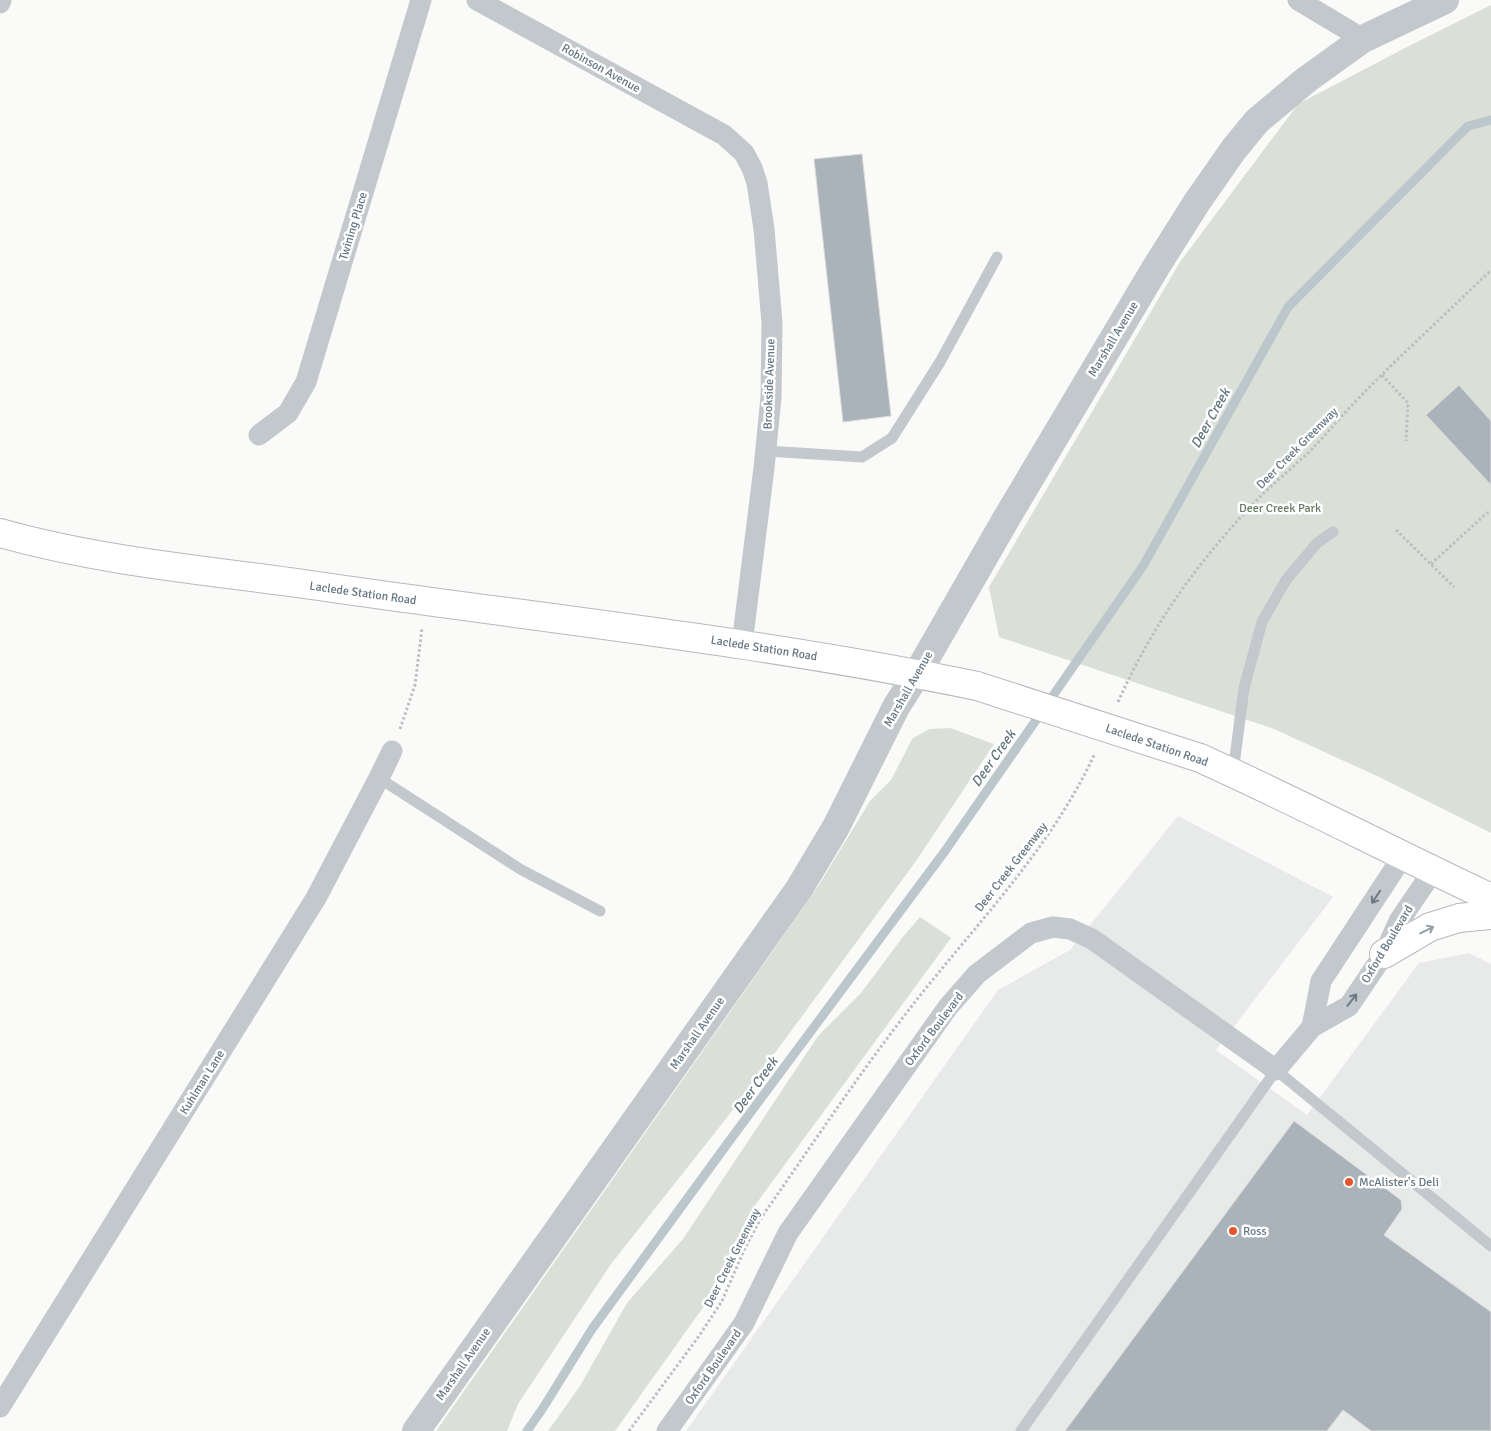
<svg xmlns="http://www.w3.org/2000/svg" width="1491" height="1431" viewBox="0 0 1491 1431" font-family="Signika,sans-serif">
	<style>
		.built { fill: #e8e9e9 }
		.green { fill: #dadfd7 }
		.lines { fill: none; stroke-linecap: round; stroke-linejoin: round }
		.stream { stroke: #bbc7cb; stroke-width: 9 }
		.building { fill: #aab3b9; stroke: #dcdcda }
		.primary-casing { stroke: #b5babe; stroke-width: 30 }
		.path { stroke: #bbbfc2; stroke-width: 3; stroke-dasharray: 2.5 2.5; stroke-linecap: butt }
		.service { stroke: #c3c8cc; stroke-width: 11 }
		.minor { stroke: #c3c8cc; stroke-width: 21 }
		.tertiary { stroke: #c3c8cc; stroke-width: 28 }
		.primary { stroke: #fff; stroke-width: 28 }
		.primary-bridge-casing { stroke: #b5babe; stroke-width: 30; stroke-linecap: butt }
		.primary-bridge { stroke: #fff; stroke-width: 28 }
		.oneway { stroke: #6a7a87 }
		.oneway2 { stroke: #939fa8 }
		.poi-dot { fill: #e4572e; stroke: #fff; stroke-width: 2 }
		.labels { text-anchor: middle; stroke-width: 5; stroke-linejoin: round; paint-order: stroke }
		.street-label { font-size: 12px; fill: #657683; stroke: #fff }
		.park-label { font-size: 12px; fill: #687a64; stroke: #fff }
		.poi-label { font-size: 12px; fill: #657683; stroke: #fff; text-anchor: start }
		.water-label { font-size: 14px; font-style: italic; fill: #60757c; stroke: #fff }
	</style>
	<rect width="100%" height="100%" fill="#fafaf8"/>
	<!-- built -->
	<path class="built" d="M 1178,816 L 1333,897 L 1216,1050 L 1307,1115 L 1419,963 L 1469,953 L 1491,964 L 1491,1431 L 686,1431 L 998,990 L 1070,950 Z"/>
	<!-- green -->
	<g class="green">
		<path d="M 1491,5 L 1491,833 L 1377,776 L 1274,729 L 999,637 L 989,587 L 1180,262 L 1298,104 L 1409,46 Z"/>
		<path d="M 950,728 L 994,744 L 916,861 L 736,1106 L 611,1264 L 518,1404 L 507,1431 L 436,1431 L 817,888 L 870,801 L 891,780 L 912,739 L 929,729 Z"/>
		<path d="M 920,917 L 951,938 L 753,1208 L 704,1306 L 615,1431 L 548,1431 L 580,1386 L 627,1303 L 683,1239 L 818,1036 L 861,993 L 902,938 Z"/>
	</g>
	<g class="lines">
		<!-- stream -->
		<path class="stream" d="M 527,1431 L 543,1408 L 592,1329 L 733,1136 L 945,851 L 1143,566 L 1288,307 L 1468,126 L 1491,120"/>
	</g>
	<!-- building -->
	<g class="building">
		<path d="M 862,154 L 891,416 L 843,422 L 814,159 Z"/>
		<path d="M 1459,385 L 1491,421 L 1491,485 L 1426,415 Z"/>
		<path d="M 1294,1121 L 1401,1200 L 1402,1209 L 1384,1235 L 1491,1312 L 1491,1431 L 1371,1431 L 1343,1410 L 1327,1431 L 1065,1431 Z"/>
	</g>
	<g class="lines">
		<!-- primary casing -->
		<g class="primary-casing">
			<g id="primary">
				<path d="M 0,533 C 99,561 203,570 304,584 C 529,617 755,640 977,686"/>
				<path d="M 1200,758 C 1298,802 1393,852 1491,898"/>
				<path d="M 1384,954 L 1430,927 L 1459,918 L 1491,915"/>
			</g>
		</g>
		<!-- path -->
		<g class="path">
			<path d="M 1382,375 L 1408,403 L 1406,441"/>
			<path d="M 1396,530 L 1454,587"/>
			<path d="M 1431,564 L 1487,513 L 1491,513"/>
			<path d="M 1118,702 C 1152,626 1194,567 1251,506 C 1269,487 1290,470 1309,452 C 1324,437 1338,420 1353,404 C 1397,358 1445,315 1491,270"/>
			<path d="M 400,729 L 415,685 L 422,628"/>
			<path d="M 629,1431 L 699,1336 L 722,1301 L 745,1248 L 761,1218 C 810,1148 858,1075 911,1007 C 975,925 1051,849 1095,753"/>
		</g>
		<!-- service -->
		<g class="service">
			<path d="M 766,451 L 862,457 L 892,438 L 940,362 L 997,257"/>
			<path d="M 1233,773 L 1244,688 L 1262,622 L 1286,580 L 1317,543 L 1333,532"/>
			<path d="M 379,778 L 520,869 L 600,911"/>
			<path d="M 1021,1431 L 1276,1070 L 1491,1246"/>
		</g>
		<!-- minor -->
		<g class="minor">
			<path d="M 477,0 L 724,135 L 744,153 L 752,168 L 757,183 L 764,229 L 772,323 L 771,397 L 764,468 L 742,644"/>
			<path d="M 1298,0 L 1363,39"/>
			<path d="M 0,3 L 1,0"/>
			<path d="M 259,435 L 288,413 L 306,382 L 421,0"/>
			<path d="M 1312,1027 L 1321,981 L 1403,856"/>
			<path d="M 0,1407 L 316,898 L 379,778 L 392,751"/>
			<path d="M 667,1431 L 744,1323 L 788,1233 L 948,1007 L 977,974 L 1031,933 L 1053,927 L 1070,929 L 1092,939 L 1276,1070 L 1312,1027 L 1349,1006 L 1384,954 L 1399,921 L 1433,871"/>
		</g>
		<!-- tertiary -->
		<path class="tertiary" d="M 416,1431 L 799,889 L 836,827 L 896,707 L 917,674 L 1006,519 L 1156,267 L 1197,202 L 1234,149 L 1257,121 L 1306,80 L 1363,39 L 1445,0"/>
		<!-- primary -->
		<use href="#primary" class="primary"/>
		<!-- primary-bridge casing -->
		<g class="primary-bridge-casing">
			<path id="primary-bridge" d="M 977,686 L 1200,758"/>
		</g>
		<!-- primary-bridge -->
		<use href="#primary-bridge" class="primary-bridge"/>
	</g>
	<!-- one-way arrows -->
	<defs><path id="oneway-shaft" d="M-6 0H5M1.5-3L5.5 0L1.5 3" fill="none" stroke-width="1.6" stroke-linecap="round" stroke-linejoin="round" transform="scale(1.25)"/></defs>
	<g class="oneway">
		<use href="#oneway-shaft" transform="translate(1376 897) rotate(124)"/>
		<use href="#oneway-shaft" transform="translate(1352 1000) rotate(-52)"/>
	</g>
	<use class="oneway2" href="#oneway-shaft" transform="translate(1427 930) rotate(-27)"/>
	<!-- markers -->
	<g class="poi-dot">
		<circle cx="1349" cy="1182" r="5"/>
		<circle cx="1233" cy="1231" r="5"/>
	</g>
	<g class="labels">
		<!-- street labels -->
		<g class="street-label">
			<text transform="translate(601 68) rotate(29)" y="4">Robinson Avenue</text>
			<text transform="translate(353 226) rotate(-73)" y="4">Twining Place</text>
			<text transform="translate(1113 339) rotate(-59)" y="4">Marshall Avenue</text>
			<text transform="translate(769 384) rotate(-88)" y="4">Brookside Avenue</text>
			<text transform="translate(1297 448) rotate(-45)" y="4">Deer Creek Greenway</text>
			<text transform="translate(363 593) rotate(8)" y="4">Laclede Station Road</text>
			<text transform="translate(764 648) rotate(9)" y="4">Laclede Station Road</text>
			<text transform="translate(908 689) rotate(-60)" y="4">Marshall Avenue</text>
			<text transform="translate(1157 745) rotate(19)" y="4">Laclede Station Road</text>
			<text transform="translate(1011 867) rotate(-52)" y="4">Deer Creek Greenway</text>
			<text transform="translate(1387 944) rotate(-59)" y="4">Oxford Boulevard</text>
			<text transform="translate(934 1029) rotate(-53)" y="4">Oxford Boulevard</text>
			<text transform="translate(697 1033) rotate(-55)" y="4">Marshall Avenue</text>
			<text transform="translate(202 1082) rotate(-58)" y="4">Kuhlman Lane</text>
			<text transform="translate(732 1258) rotate(-63)" y="4">Deer Creek Greenway</text>
			<text transform="translate(463 1364) rotate(-55)" y="4">Marshall Avenue</text>
			<text transform="translate(713 1367) rotate(-55)" y="4">Oxford Boulevard</text>
		</g>
		<!-- park labels -->
		<g class="park-label">
			<text x="1280" y="512">Deer Creek Park</text>
		</g>
		<!-- poi labels -->
		<g class="poi-label">
			<text x="1359" y="1186">McAlister's Deli</text>
			<text x="1243" y="1235">Ross</text>
		</g>
		<!-- water labels -->
		<g class="water-label">
			<text transform="translate(1210 418) rotate(-61)" y="5">Deer Creek</text>
			<text transform="translate(993 758) rotate(-55)" y="5">Deer Creek</text>
			<text transform="translate(755 1085) rotate(-54)" y="5">Deer Creek</text>
		</g>
	</g>
</svg>
